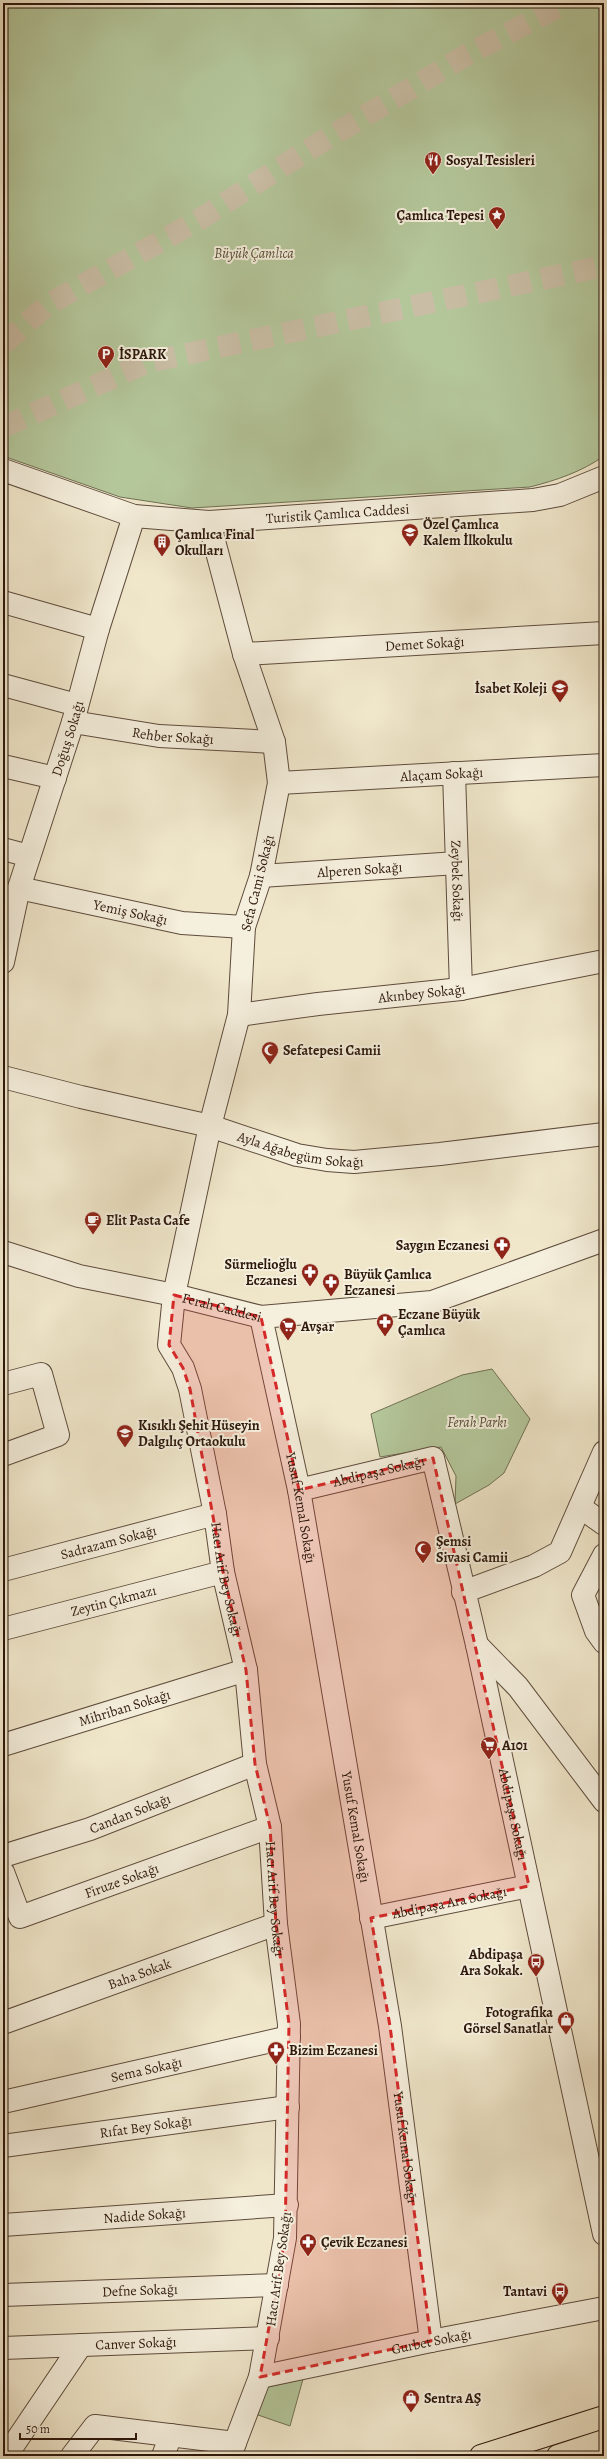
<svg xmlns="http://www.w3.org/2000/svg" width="607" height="2459" viewBox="0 0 607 2459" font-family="Alegreya,serif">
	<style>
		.green { fill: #b4c79b; stroke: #707054 }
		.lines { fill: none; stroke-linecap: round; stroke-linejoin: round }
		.major-tunnel { stroke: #c9bea5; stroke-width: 22; stroke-dasharray: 22 11; stroke-linecap: butt }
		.minor-casing { stroke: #5e4c3c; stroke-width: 24 }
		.major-casing { stroke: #2d180c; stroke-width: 24 }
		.minor { stroke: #f5efdd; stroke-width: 22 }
		.major { stroke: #f0e7cb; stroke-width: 22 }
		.marked { fill: #d62828; fill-opacity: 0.2; stroke: #d62828; stroke-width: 3; stroke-dasharray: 8 5; stroke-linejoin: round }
		.labels { text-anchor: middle; stroke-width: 4; stroke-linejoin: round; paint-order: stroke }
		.poi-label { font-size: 14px; font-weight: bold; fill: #2d180c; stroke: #f5efdd; text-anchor: start }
		.park-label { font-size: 14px; font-style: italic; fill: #564d37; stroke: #f5efdd }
		.street-label { font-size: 14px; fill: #2d180c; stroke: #f5efdd }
	</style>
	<rect width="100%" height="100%" fill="#f0e7cb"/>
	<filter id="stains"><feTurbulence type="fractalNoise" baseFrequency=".005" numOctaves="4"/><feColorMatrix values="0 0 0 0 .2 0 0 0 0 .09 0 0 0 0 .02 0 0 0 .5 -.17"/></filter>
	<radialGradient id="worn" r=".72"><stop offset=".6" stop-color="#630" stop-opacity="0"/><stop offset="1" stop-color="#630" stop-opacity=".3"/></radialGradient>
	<!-- green -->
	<g class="green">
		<path d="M 3,3 L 604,3 L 604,456 C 581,472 557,480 530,487 L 192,508 L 120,497 L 3,456 Z"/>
		<path d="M 492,1369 L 530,1419 L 504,1473 L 489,1485 L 455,1504 L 456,1476 L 441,1447 L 380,1457 L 371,1414 L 462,1375 Z"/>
		<path d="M 303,2379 L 290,2426 L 258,2415 L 264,2388 Z"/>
	</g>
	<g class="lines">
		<!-- major-tunnel -->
		<g class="major-tunnel">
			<path d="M 3,344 L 47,305 L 200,219 L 308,150 L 468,54 L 566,3"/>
			<path d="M 3,427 L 148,362 L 604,266"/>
		</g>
		<!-- minor casing -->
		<g class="minor-casing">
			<g id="minor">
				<path id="s1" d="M 3,470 L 134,516 L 209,522 L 533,500 L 560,495 L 604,477"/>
				<path id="s2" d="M 209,522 L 244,654 L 274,742 L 279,783 L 261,876 L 244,927 L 239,1015 L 210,1126 L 174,1295 L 169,1345 L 183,1368 L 190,1389 L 215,1514 L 223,1572 L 246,1670 L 255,1764 L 270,1827 L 276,1924 L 289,2024 L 285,2238 L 260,2377 L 230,2456"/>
				<path d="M 3,602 L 98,629"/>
				<path id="s3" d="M 244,654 L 604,633"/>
				<path d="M 3,685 L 77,705"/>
				<path id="s4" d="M 73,722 L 159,736 L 274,742"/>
				<path d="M 3,766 L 55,778"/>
				<path id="s5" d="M 454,773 L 461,989"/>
				<path id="s6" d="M 279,783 L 604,765"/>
				<path d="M 3,849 L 29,856"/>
				<path id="s7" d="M 261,876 L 457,863"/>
				<path id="s8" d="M 19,888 L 182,923 L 244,927"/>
				<path id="s9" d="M 3,962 L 19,888 L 73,722 L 98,629 L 134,516"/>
				<path id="s10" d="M 239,1015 L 318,1004 L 461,989 L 604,961"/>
				<path id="s11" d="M 3,1077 L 81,1097 L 210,1126 L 297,1155 L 327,1160 L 354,1162 L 440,1154 L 604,1134"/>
				<path id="s12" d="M 3,1252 L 79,1276 L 174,1295 L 261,1317 L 432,1302 L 604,1240"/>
				<path id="s13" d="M 261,1317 L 299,1490 L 390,2026 L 431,2341"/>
				<path d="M 3,1384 L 41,1374 L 58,1435 L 3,1455"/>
				<path id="s14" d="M 299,1490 L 433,1458 L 477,1645 L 604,2234"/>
				<path d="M 580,1507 L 604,1524"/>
				<path d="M 604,1555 L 583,1595 L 596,1631 L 604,1642"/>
				<path id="s15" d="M 3,1570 L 215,1514"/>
				<path d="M 463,1592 L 534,1566 L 560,1552 L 604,1452"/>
				<path id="s16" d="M 3,1629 L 223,1572"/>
				<path d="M 477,1645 L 518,1687 L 604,1801"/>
				<path id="s17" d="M 3,1745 L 246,1670"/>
				<path id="s18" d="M 3,1856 L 90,1829 L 255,1764"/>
				<path id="s19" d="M 3,1872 L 20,1917 L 270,1827"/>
				<path id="s20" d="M 371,1918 L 529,1886"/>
				<path id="s21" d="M 3,2023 L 276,1924"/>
				<path id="s22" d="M 3,2102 L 289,2037"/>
				<path id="s23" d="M 3,2146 L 288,2107"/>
				<path id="s24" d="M 3,2225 L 287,2205"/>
				<path id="s25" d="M 3,2295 L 277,2285"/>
				<path id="s26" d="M 3,2348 L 268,2338"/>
				<path id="s27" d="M 260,2377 L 431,2341 L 604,2308"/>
				<path d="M 6,2456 L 81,2345"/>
				<path d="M 72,2456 L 95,2426 L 235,2443"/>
				<path d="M 163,2456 L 171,2435"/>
			</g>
		</g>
		<!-- major casing -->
		<g class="major-casing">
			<g id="major">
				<path d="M 481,2456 L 604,2417"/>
				<path d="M 558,2456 L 604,2441"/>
			</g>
		</g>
		<!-- minor -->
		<use href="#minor" class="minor"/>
		<!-- major -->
		<use href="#major" class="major"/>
	</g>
	<!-- marked area -->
	<path class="marked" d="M 174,1295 L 261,1317 L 299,1490 L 433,1458 L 529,1886 L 371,1918 L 390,2026 L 431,2341 L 260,2377 L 285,2238 L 289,2024 L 276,1924 L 270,1827 L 255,1764 L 246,1670 L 223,1572 L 190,1389 L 183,1368 L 169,1345 Z"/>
	<!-- icons -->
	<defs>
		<g id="restaurant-pin" transform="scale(0.9)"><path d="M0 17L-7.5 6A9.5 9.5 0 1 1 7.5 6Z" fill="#8f2418" stroke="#f5efdd"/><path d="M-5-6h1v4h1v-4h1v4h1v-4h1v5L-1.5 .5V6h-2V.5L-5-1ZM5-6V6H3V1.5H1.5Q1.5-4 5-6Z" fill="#fff"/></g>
		<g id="sight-pin" transform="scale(0.9)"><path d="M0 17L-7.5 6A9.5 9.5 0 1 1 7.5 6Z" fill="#8f2418" stroke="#f5efdd"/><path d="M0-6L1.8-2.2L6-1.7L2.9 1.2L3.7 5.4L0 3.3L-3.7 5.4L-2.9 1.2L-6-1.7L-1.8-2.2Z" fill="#fff"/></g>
		<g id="parking-pin" transform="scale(0.9)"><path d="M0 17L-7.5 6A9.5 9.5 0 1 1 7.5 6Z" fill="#8f2418" stroke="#f5efdd"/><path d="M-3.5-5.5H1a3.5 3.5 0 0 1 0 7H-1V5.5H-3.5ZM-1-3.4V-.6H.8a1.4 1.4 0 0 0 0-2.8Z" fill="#fff"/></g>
		<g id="school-pin" transform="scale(0.9)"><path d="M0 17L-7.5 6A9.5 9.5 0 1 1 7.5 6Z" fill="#8f2418" stroke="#f5efdd"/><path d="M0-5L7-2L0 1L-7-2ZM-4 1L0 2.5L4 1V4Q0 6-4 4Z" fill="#fff"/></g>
		<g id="building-pin" transform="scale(0.9)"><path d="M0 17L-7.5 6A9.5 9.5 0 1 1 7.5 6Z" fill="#8f2418" stroke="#f5efdd"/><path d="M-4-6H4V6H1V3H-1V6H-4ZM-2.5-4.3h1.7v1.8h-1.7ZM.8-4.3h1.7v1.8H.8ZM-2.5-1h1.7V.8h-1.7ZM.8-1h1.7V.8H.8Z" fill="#fff"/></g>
		<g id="mosque-pin" transform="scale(0.9)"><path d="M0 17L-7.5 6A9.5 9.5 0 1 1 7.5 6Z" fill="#8f2418" stroke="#f5efdd"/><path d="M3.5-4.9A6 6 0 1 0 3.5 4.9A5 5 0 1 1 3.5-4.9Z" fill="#fff"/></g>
		<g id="cafe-pin" transform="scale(0.9)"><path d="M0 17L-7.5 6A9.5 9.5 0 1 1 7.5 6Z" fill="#8f2418" stroke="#f5efdd"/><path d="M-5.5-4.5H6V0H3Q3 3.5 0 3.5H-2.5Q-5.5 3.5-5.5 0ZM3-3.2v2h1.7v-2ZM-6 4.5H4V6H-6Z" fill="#fff"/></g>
		<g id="pharmacy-pin" transform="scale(0.9)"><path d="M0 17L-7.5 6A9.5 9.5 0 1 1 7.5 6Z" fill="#8f2418" stroke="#f5efdd"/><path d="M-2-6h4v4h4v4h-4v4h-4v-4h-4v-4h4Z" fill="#fff"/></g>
		<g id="supermarket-pin" transform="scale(0.9)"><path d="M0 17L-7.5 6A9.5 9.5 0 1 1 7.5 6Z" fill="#8f2418" stroke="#f5efdd"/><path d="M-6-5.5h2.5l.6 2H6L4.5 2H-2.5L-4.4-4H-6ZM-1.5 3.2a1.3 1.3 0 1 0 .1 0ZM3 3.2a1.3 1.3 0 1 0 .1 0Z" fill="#fff"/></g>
		<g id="bus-pin" transform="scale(0.9)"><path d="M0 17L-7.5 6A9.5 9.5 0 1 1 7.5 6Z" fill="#8f2418" stroke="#f5efdd"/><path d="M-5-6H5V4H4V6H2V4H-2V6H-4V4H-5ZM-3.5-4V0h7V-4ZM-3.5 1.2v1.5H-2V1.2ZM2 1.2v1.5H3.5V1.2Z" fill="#fff"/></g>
		<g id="shop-pin" transform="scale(0.9)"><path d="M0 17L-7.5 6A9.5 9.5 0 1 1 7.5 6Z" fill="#8f2418" stroke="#f5efdd"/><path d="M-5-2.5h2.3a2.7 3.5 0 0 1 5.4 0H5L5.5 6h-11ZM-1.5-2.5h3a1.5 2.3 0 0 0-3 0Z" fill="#fff"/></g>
	</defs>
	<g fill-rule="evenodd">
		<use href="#restaurant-pin" x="433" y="160"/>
		<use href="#sight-pin" x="497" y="215"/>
		<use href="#parking-pin" x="106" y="354"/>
		<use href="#school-pin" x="410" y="532"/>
		<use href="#building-pin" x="162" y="542"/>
		<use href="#school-pin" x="560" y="688"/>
		<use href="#mosque-pin" x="270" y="1050"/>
		<use href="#cafe-pin" x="93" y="1220"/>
		<use href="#pharmacy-pin" x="502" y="1245"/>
		<use href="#pharmacy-pin" x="310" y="1272"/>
		<use href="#pharmacy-pin" x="331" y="1282"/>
		<use href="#pharmacy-pin" x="385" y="1322"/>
		<use href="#supermarket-pin" x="288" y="1326"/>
		<use href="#school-pin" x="125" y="1433"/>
		<use href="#mosque-pin" x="423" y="1549"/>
		<use href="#supermarket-pin" x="489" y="1745"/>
		<use href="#bus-pin" x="536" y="1962"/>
		<use href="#shop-pin" x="566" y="2020"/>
		<use href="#pharmacy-pin" x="276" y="2050"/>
		<use href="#pharmacy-pin" x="308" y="2242"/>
		<use href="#bus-pin" x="560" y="2291"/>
		<use href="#shop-pin" x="411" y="2398"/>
	</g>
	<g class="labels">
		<!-- poi labels -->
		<g class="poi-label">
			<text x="446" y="165">Sosyal Tesisleri</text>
			<text x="484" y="220" text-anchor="end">Çamlıca Tepesi</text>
			<text x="119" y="359">İSPARK</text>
			<text x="423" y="529">Özel Çamlıca<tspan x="423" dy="16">Kalem İlkokulu</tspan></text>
			<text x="175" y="539">Çamlıca Final<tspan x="175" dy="16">Okulları</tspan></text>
			<text x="547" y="693" text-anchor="end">İsabet Koleji</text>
			<text x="283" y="1055">Sefatepesi Camii</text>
			<text x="106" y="1225">Elit Pasta Cafe</text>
			<text x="489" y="1250" text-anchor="end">Saygın Eczanesi</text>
			<text x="297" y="1269" text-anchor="end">Sürmelioğlu<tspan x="297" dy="16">Eczanesi</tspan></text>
			<text x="344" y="1279">Büyük Çamlıca<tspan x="344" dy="16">Eczanesi</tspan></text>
			<text x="398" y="1319">Eczane Büyük<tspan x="398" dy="16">Çamlıca</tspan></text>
			<text x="301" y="1331">Avşar</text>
			<text x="138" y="1430">Kısıklı Şehit Hüseyin<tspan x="138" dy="16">Dalgılıç Ortaokulu</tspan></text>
			<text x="436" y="1546">Şemsi<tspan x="436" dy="16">Sivasi Camii</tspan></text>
			<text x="502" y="1750">A101</text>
			<text x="523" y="1959" text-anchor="end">Abdipaşa<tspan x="523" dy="16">Ara Sokak.</tspan></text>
			<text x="553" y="2017" text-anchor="end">Fotografika<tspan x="553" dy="16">Görsel Sanatlar</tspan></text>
			<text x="289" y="2055">Bizim Eczanesi</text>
			<text x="321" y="2247">Çevik Eczanesi</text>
			<text x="547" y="2296" text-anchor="end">Tantavi</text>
			<text x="424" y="2403">Sentra AŞ</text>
		</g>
		<!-- park labels -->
		<g class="park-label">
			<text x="254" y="258">Büyük Çamlıca</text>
			<text x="477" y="1427">Ferah Parkı</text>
		</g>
		<!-- street labels -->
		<g class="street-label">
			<text dy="5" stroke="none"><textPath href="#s1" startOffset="343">Turistik Çamlıca Caddesi</textPath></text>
			<text dy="5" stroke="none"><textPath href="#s3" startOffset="181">Demet Sokağı</textPath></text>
			<text dy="5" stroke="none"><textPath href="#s4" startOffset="101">Rehber Sokağı</textPath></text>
			<text dy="5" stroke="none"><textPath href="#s9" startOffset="233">Doğuş Sokağı</textPath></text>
			<text dy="5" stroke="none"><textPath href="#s6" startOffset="163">Alaçam Sokağı</textPath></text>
			<text dy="5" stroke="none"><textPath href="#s7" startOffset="99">Alperen Sokağı</textPath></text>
			<text dy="5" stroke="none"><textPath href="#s5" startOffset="108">Zeybek Sokağı</textPath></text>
			<text transform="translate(257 883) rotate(-76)" y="5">Sefa Cami Sokağı</text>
			<text dy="5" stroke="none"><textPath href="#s8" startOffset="114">Yemiş Sokağı</textPath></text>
			<text dy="5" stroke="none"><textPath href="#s10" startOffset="184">Akınbey Sokağı</textPath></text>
			<text dy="5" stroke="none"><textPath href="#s11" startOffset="307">Ayla Ağabegüm Sokağı</textPath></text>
			<text dy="5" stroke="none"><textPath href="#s12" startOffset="226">Ferah Caddesi</textPath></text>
			<text dy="5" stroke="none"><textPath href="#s14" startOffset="82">Abdipaşa Sokağı</textPath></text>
			<text dy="5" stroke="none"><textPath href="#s13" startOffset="195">Yusuf Kemal Sokağı</textPath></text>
			<text dy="5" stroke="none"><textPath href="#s15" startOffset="109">Sadrazam Sokağı</textPath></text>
			<text dy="5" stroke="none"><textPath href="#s2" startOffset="1088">Hacı Arif Bey Sokağı</textPath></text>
			<text dy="5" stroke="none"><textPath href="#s16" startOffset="114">Zeytin Çıkmazı</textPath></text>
			<text dy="5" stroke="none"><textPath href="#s17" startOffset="127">Mihriban Sokağı</textPath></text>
			<text dy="5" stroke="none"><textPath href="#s18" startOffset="134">Candan Sokağı</textPath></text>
			<text dy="5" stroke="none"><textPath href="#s14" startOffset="503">Abdipaşa Sokağı</textPath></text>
			<text dy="5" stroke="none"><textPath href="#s13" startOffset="519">Yusuf Kemal Sokağı</textPath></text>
			<text dy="5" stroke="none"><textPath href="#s19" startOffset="156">Firuze Sokağı</textPath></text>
			<text dy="5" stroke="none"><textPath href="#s2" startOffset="1412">Hacı Arif Bey Sokağı</textPath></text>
			<text dy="5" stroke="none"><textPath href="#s20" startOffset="80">Abdipaşa Ara Sokağı</textPath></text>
			<text dy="5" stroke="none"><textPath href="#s21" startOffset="145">Baha Sokak</textPath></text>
			<text dy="5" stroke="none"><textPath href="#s22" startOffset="147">Sema Sokağı</textPath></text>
			<text dy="5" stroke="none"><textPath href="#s23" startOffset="144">Rıfat Bey Sokağı</textPath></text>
			<text dy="5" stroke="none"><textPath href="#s13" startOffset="843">Yusuf Kemal Sokağı</textPath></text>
			<text dy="5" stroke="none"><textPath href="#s24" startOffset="142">Nadide Sokağı</textPath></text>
			<text transform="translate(278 2269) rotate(-82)" y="5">Hacı Arif Bey Sokağı</text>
			<text dy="5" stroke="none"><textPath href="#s25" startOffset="137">Defne Sokağı</textPath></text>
			<text dy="5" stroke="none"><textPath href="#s27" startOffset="175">Gurbet Sokağı</textPath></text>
			<text dy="5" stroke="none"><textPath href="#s26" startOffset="133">Canver Sokağı</textPath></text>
		</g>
	</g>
	<!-- margin -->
	<rect width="607" height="2459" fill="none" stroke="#f0e7cb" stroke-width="16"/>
	<rect x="4" y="4" width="599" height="2451" fill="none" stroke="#2d180c" stroke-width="2"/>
	<rect x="8" y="8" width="591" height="2443" fill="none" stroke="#2d180c"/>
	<!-- scale -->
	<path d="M20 2433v6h116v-6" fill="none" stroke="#2d180c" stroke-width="2"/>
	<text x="26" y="2433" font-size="12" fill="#2d180c" stroke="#f5efdd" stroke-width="3" paint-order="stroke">50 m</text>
	<rect width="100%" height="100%" filter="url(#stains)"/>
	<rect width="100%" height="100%" fill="url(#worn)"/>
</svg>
